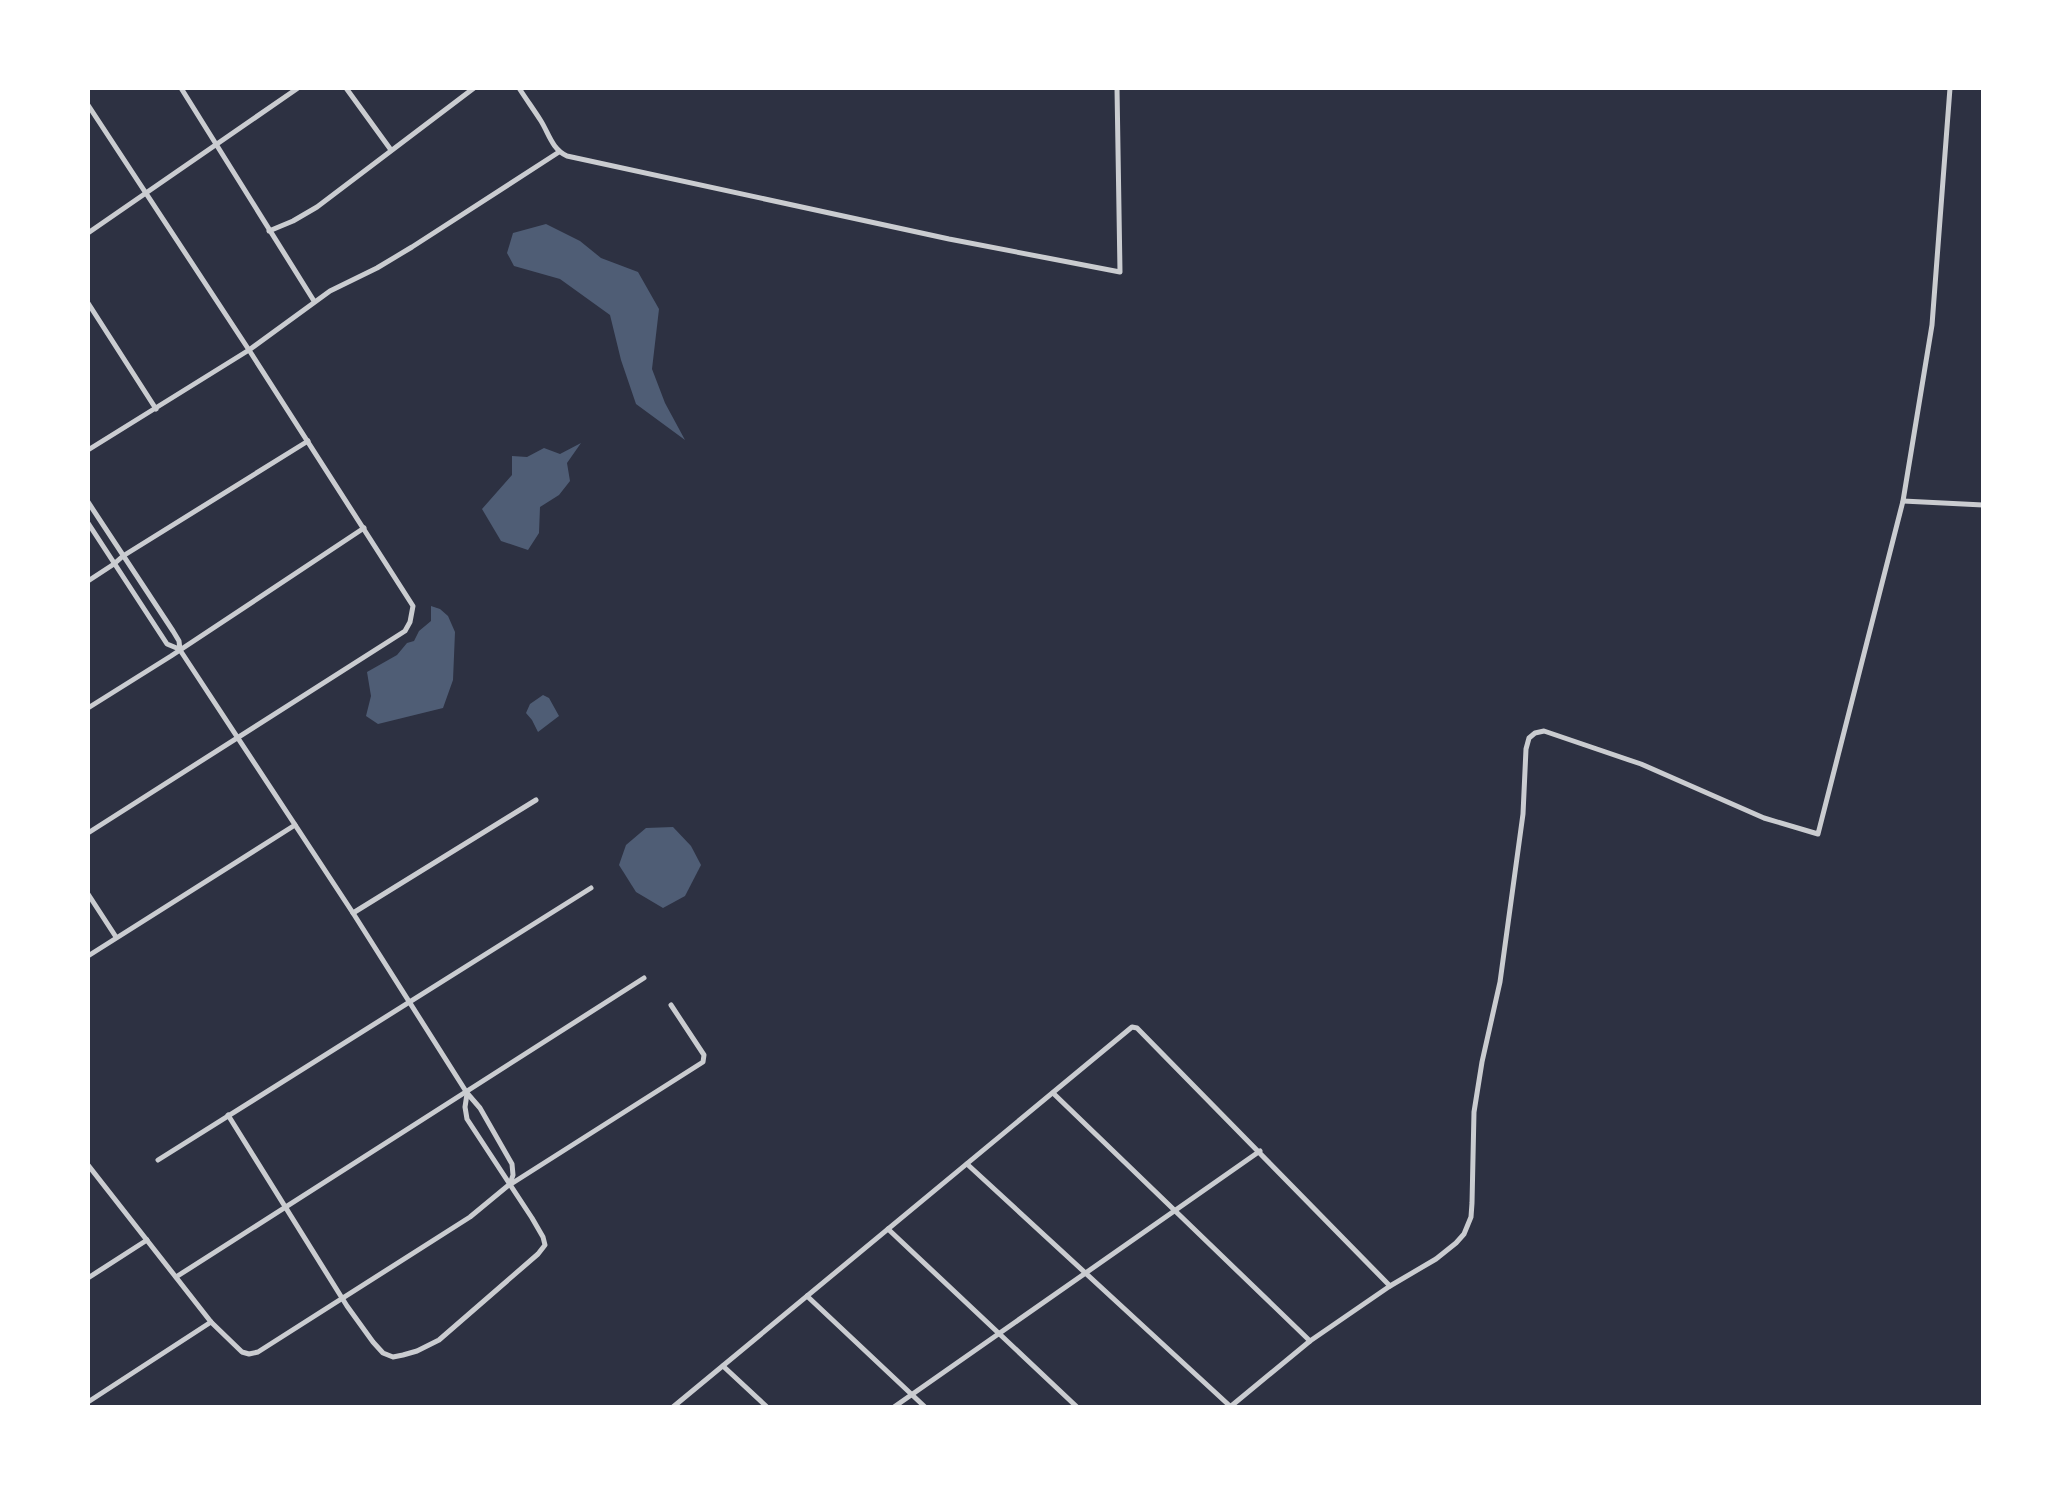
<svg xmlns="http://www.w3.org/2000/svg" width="2071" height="1495" viewBox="0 0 2071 1495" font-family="'Work Sans',sans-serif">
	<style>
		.water { fill: #4f5d75 }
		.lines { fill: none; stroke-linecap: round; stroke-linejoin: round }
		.minor { stroke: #caccd0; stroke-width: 5 }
	</style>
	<rect width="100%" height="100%" fill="#2d3142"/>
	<!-- water -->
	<g class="water">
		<path d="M 546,224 L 580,241 L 601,258 L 638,272 L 659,309 L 652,369 L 665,403 L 685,440 L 636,404 L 621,360 L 610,315 L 560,279 L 514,266 L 507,253 L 513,233 Z"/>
		<path d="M 581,443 L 567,463 L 570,481 L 559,495 L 540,507 L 539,533 L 528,550 L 501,541 L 482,509 L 512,475 L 512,456 L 527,457 L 544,448 L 560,454 Z"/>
		<path d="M 431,606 L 440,609 L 448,616 L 455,632 L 453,680 L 443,708 L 378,724 L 366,716 L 371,696 L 367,672 L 397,655 L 407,643 L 414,641 L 419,631 L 431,621 Z"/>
		<path d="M 543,695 L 549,698 L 559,716 L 538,732 L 532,720 L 526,713 L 530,704 Z"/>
		<path d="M 673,827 L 691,846 L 701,865 L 685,896 L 663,908 L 636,892 L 619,865 L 626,845 L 646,828 Z"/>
	</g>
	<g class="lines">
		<!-- minor -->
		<g class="minor">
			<path d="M 181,88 L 314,301"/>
			<path d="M 346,88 L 391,150"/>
			<path d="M 519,88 C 526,99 534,110 541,121 C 549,134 552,149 567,156 L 949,239 L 1120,272 L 1117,88"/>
			<path d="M 88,105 L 249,350 L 413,606 L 410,622 L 405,631 L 88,833"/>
			<path d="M 269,231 L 293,221 L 317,207 L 474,88"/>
			<path d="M 88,233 L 298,88"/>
			<path d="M 88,303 L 156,409"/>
			<path d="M 88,450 L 249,350 L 330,291 L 377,268 L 412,247 L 559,152"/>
			<path d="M 1903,501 L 1983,505"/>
			<path d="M 88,502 L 173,631 L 179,641 L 180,650 L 353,913 L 467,1093 L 480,1108 L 512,1164 L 513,1175 L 510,1184 L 470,1217 L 258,1352 L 249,1354 L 242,1352 L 211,1322 L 88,1165"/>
			<path d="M 88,523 L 167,644 L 179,649"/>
			<path d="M 88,581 L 114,564 L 123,556 L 308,441"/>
			<path d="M 88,708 L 171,656 L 364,528"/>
			<path d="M 88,894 L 116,937"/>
			<path d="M 353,913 L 536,800"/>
			<path d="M 88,956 L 295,825"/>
			<path d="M 1053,1093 L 1310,1341"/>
			<path d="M 228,1115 L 347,1306 L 373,1342 L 383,1353 L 393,1357 L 403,1355 L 417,1351 L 439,1340 L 538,1254 L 545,1245 L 543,1237 L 532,1218 L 467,1119 L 465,1107 L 467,1094"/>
			<path d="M 158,1160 L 591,888"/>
			<path d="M 967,1164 L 1231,1407"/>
			<path d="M 511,1184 L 703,1062 L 704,1055 L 671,1005"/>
			<path d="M 888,1229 L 1077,1407"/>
			<path d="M 176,1277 L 644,978"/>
			<path d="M 88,1278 L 147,1240"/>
			<path d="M 807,1296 L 925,1407"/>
			<path d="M 723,1366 L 767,1407"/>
			<path d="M 88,1402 L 211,1322"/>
			<path d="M 673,1407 L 1132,1027 L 1137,1028 L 1390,1286"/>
			<path d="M 894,1407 L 1260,1151"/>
			<path d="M 1230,1407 L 1310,1341 L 1390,1286 L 1436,1259 L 1456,1243 L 1464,1234 L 1471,1217 L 1472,1203 L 1474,1112 L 1482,1062 L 1500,982 L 1523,814 L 1526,749 L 1529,738 L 1535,733 L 1544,731 L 1641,764 L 1764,818 L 1818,834 L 1903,501 L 1932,325 L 1950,88"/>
		</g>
	</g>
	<!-- border -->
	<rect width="2071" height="1495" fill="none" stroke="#ffffff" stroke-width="180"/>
</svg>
